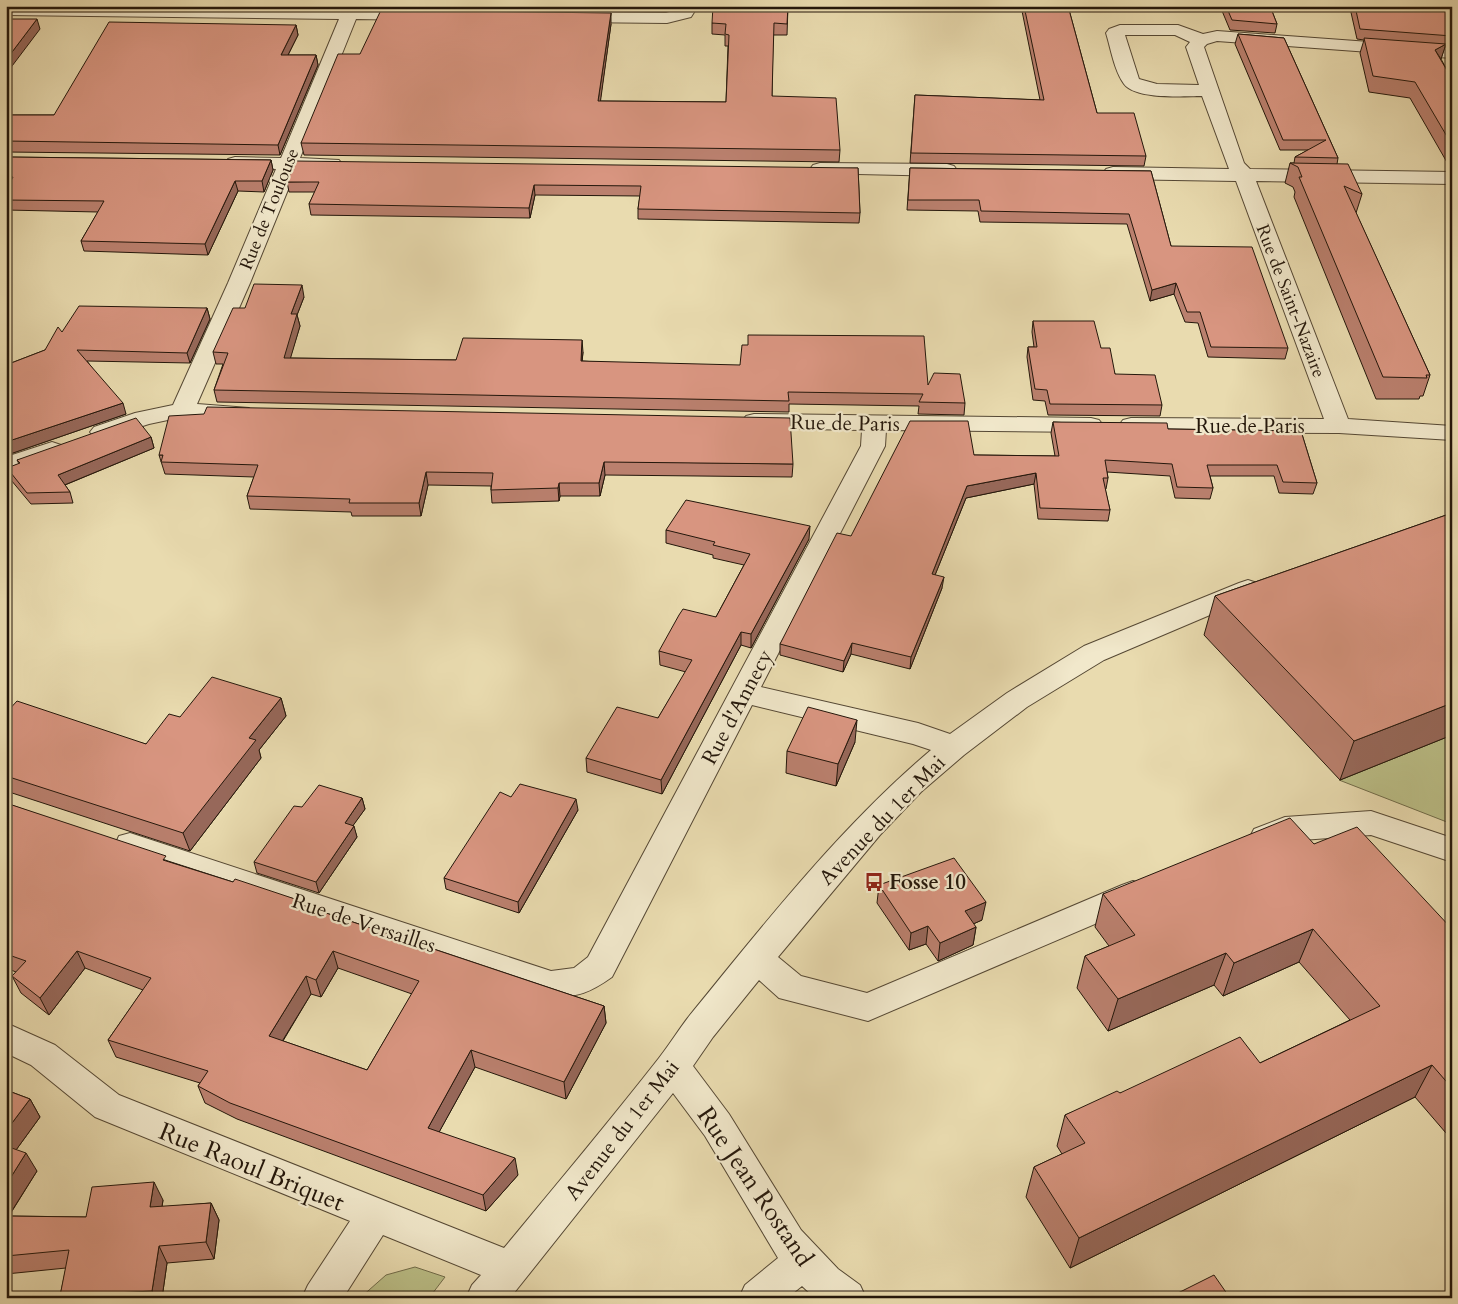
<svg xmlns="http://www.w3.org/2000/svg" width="1458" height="1304" viewBox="0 0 1458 1304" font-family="Cardo,serif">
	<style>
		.green { fill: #bbbf87; stroke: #706b49 }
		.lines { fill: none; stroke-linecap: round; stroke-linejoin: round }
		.minor-casing { stroke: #554834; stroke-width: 2 }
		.minor { fill: #f1e8cb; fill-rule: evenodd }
		.wall { fill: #ba806e; stroke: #24170b; fill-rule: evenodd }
		.shaded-wall { fill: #97685a; stroke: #24170b }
		.building { fill: #d89580; stroke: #24170b; fill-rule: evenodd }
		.labels { text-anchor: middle; stroke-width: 4.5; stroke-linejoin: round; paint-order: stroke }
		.far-street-label { font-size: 18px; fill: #24170b; stroke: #f1e8cb }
		.street-label { font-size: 21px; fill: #24170b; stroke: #f1e8cb }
		.poi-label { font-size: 21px; font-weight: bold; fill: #24170b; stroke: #f1e8cb; text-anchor: start }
		.near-street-label { font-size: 25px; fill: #24170b; stroke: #f1e8cb }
	</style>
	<rect width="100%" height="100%" fill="#e9dbaf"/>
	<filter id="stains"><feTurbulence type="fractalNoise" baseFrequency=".004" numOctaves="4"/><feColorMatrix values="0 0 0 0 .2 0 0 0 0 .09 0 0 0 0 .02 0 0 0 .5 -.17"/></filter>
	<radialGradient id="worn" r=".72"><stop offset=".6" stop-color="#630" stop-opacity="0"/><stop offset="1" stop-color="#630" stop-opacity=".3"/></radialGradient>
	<!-- green -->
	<g class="green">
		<path d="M 1452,734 L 1452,824 L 1339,780 Z"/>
		<path d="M 415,1267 L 445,1277 L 429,1298 L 360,1298 L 386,1275 Z"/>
	</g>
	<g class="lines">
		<!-- minor casing -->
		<g class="minor-casing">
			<g id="minor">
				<path d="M 6,6 L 343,9 L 344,6 L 361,6 L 360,9 L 417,10 L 423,11 L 426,15 L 423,19 L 417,20 L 356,19 L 300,158 L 339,160 L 342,164 L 339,168 L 296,170 L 250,283 L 197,404 L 249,408 L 253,413 L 249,418 L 241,420 L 182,417 L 149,424 L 102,439 L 94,437 L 90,432 L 94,427 L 135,413 L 173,405 L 228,283 L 276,169 L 228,167 L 225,163 L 228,159 L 235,157 L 281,158 L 339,19 L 6,15 Z"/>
				<path d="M 681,6 L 698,6 L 691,17 L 667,23 L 573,22 L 567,21 L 564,17 L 567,13 L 573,12 L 666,13 L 679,9 Z"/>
				<path d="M 1120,25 L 1178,25 L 1203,34 L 1217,31 L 1452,48 L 1452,58 L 1217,41 L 1207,44 L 1204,47 L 1244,163 L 1250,169 L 1452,172 L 1452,184 L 1256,181 L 1348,419 L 1452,426 L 1452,440 L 1339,433 L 1131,432 L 1123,430 L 1119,425 L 1123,420 L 1131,418 L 1324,419 L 1236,181 L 1113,179 L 1106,177 L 1103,173 L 1106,169 L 1113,167 L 1229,169 L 1202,96 C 1184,96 1136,100 1124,84 C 1114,70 1111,49 1106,33 L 1109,29 ZM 1125,35 L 1175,35 L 1190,42 L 1186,47 L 1199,85 L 1157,84 L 1139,79 Z"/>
				<path d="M 820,163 L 947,164 L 954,166 L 957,170 L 954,174 L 947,176 L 813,173 L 810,169 L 813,165 Z"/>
				<path d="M 754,414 L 1091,418 L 1099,420 L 1103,425 L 1099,430 L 1091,432 L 886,430 L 885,446 L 761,687 L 918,723 L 950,734 L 1007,693 L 1084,646 L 1239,583 L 1248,580 L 1257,583 L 1261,589 L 1257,595 L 1104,660 L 1027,707 L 964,755 L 921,792 L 880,835 L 778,957 L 801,976 L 867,993 L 1122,885 L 1133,881 L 1144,885 L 1149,894 L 1144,903 L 868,1021 L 779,998 L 759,980 L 713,1037 L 693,1066 L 729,1114 L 801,1230 L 838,1269 L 860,1285 L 866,1298 L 815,1298 L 802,1286 L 787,1298 L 739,1298 L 745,1285 L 778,1258 L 705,1136 L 673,1093 L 510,1298 L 466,1298 L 472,1285 L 481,1275 L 383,1235 L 343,1298 L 302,1298 L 308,1285 L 350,1221 L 95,1117 L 31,1065 L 6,1053 L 6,1023 L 55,1045 L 119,1095 L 504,1248 C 556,1185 609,1122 659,1058 C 670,1044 679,1029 690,1015 C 764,924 841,826 931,750 L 913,744 L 752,705 L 612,977 C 588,994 580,995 551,999 L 119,854 L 115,845 L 119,836 L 130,833 L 551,971 L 574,968 L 588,957 L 861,446 L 862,430 L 754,428 L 746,426 L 742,421 L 746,416 Z"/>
				<path d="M 52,442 L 61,445 L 64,450 L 61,455 L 6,474 L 6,457 Z"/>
				<path d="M 1371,811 L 1452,838 L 1452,862 L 1371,835 L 1288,841 L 1265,849 L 1254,845 L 1250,837 L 1254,829 L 1285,817 Z"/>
			</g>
		</g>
		<!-- minor -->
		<use href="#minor" class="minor"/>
	</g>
	<!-- wall -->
	<g class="wall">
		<path d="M 389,6 L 614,6 L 613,10 L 390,8 Z"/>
		<path d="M 788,6 L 787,35 L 773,35 L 772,96 L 840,150 L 839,162 L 304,155 L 301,143 L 360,54 L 611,24 L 600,101 L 726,102 L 728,46 L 725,46 L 725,35 L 712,34 L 712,23 Z"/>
		<path d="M 1021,6 L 1068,6 L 1097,113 L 1146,156 L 1144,166 L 910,163 L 915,95 L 1040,100 Z"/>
		<path d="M 1220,6 L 1270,6 L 1277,24 L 1275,33 L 1230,30 Z"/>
		<path d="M 1351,6 L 1452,6 L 1452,46 L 1445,46 L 1441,59 L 1452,79 L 1452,171 L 1410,98 L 1369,92 L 1360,53 L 1364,40 L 1357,39 L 1350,8 Z"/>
		<path d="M 296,25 L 298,35 L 288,55 L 316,55 L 318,65 L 280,155 L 6,152 L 6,115 L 54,115 Z"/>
		<path d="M 1238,34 L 1284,38 L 1338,158 L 1337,164 L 1362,194 L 1356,213 L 1430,375 L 1423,396 L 1420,396 L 1419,399 L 1376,399 L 1294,197 L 1295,192 L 1293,187 L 1285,183 L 1290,163 L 1294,163 L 1295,157 L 1308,150 L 1280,150 L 1235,44 Z"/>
		<path d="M 6,157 L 271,160 L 273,170 L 264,192 L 238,191 L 208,255 L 84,251 L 81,241 L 98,212 L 6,210 L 6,190 L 7,188 L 6,188 Z"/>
		<path d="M 858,168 L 860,213 L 859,223 L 638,219 L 638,209 L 640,196 L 535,195 L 530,218 L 311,215 L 309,204 L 315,192 L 289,192 L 287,182 Z"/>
		<path d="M 910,168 L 1151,171 L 1171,246 L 1288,348 L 1285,359 L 1208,357 L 1198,323 L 1185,322 L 1174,294 L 1150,301 L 1127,224 L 980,222 L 978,211 L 907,210 Z"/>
		<path d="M 304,297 L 297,315 L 300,326 L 290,358 L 456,360 L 583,352 L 582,361 L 928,385 L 965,403 L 964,415 L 918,414 L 919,406 L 789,404 L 789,412 L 217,402 L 214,390 L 223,364 L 216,364 L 213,352 L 245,308 Z"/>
		<path d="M 207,308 L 210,319 L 190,363 L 87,361 L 126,414 L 10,454 L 6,447 L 6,365 L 45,350 L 62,332 Z"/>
		<path d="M 1033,321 L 1101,348 L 1115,374 L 1162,405 L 1160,416 L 1048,415 L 1045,401 L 1033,400 L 1027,357 L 1028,347 L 1034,347 L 1032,332 Z"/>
		<path d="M 1053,422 L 1168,429 L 1301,431 L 1317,483 L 1313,494 L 1279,493 L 1274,476 L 1210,476 L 1213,488 L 1210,499 L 1175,498 L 1170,476 L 1107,472 L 1108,478 L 1106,489 L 1105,489 L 1110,510 L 1108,521 L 1038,519 L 1034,484 L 966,498 L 935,575 L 942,588 L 910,669 L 851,654 L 843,672 L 780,655 L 780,644 L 851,536 L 974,455 L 1055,456 L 1051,433 Z"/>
		<path d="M 151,437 L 154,448 L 65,485 L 70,492 L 73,503 L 31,504 L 11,480 L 7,468 L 19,464 L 17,460 Z"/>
		<path d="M 159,455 L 793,464 L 792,477 L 605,475 L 600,496 L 560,496 L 559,501 L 492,503 L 491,490 L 491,486 L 428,485 L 421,516 L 352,516 L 351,512 L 250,509 L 247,496 L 254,477 L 165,474 Z"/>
		<path d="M 1452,513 L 1452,735 L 1340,780 L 1204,635 L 1215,596 Z"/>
		<path d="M 666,530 L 809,539 L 751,648 L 741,645 L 662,794 L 587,772 L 586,758 L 658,718 L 686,672 L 660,665 L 659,651 L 716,617 L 744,565 L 713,558 L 713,555 L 666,543 Z"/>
		<path d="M 281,698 L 286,716 L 259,750 L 261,758 L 190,851 L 6,791 L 6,713 L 146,744 L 180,717 Z"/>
		<path d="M 855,742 L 836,786 L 786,773 L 787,751 Z"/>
		<path d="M 511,797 L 578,810 L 519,913 L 446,889 L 444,878 Z"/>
		<path d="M 362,798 L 365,809 L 353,825 L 357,837 L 319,893 L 257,873 L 254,862 L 302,807 Z"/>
		<path d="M 6,803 L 168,861 L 233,882 L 298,900 L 299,904 L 604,1006 L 606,1023 L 566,1099 L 475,1067 L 439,1132 L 518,1175 L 486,1211 L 237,1119 L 205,1103 L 198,1086 L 200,1083 L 116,1057 L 108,1040 L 143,990 L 85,968 L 49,1015 L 21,993 L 12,976 L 16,972 L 6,968 ZM 338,968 L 412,994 L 367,1070 L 283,1041 L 311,994 L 321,997 Z"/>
		<path d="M 1314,844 L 1452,929 L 1452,1140 L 1415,1097 L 1070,1268 L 1026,1197 L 1034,1167 L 1062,1154 L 1057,1146 L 1065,1115 L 1120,1093 L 1260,1063 L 1350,1020 L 1299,962 L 1223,996 L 1214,985 L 1108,1031 L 1077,988 L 1085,956 L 1109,946 L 1095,927 L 1103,894 Z"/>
		<path d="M 879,885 L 982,920 L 973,924 L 976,927 L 973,945 L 938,961 L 926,944 L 909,950 L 877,903 Z"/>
		<path d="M 6,1090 L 30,1099 L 40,1117 L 16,1150 L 37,1171 L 9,1216 L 86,1217 L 163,1200 L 162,1207 L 211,1203 L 219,1220 L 214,1259 L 167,1263 L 162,1298 L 61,1298 L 60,1296 L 66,1268 L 6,1274 Z"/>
	</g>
	<!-- shaded-wall -->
	<g class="shaded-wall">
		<path d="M 611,13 L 611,24 L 599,112 L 598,101 Z"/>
		<path d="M 37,19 L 40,29 L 6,74 L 6,60 Z"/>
		<path d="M 296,25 L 298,35 L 283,65 L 281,55 Z"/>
		<path d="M 1446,44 L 1441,59 L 1435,50 Z"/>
		<path d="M 316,55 L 318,65 L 280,155 L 278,145 Z"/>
		<path d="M 271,160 L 273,170 L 264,192 L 262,181 Z"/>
		<path d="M 235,181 L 238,191 L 208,255 L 205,244 Z"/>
		<path d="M 534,185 L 535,195 L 530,218 L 529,208 Z"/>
		<path d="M 1176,283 L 1174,294 L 1150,301 L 1152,290 Z"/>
		<path d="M 302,285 L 304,297 L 297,315 L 300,326 L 287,370 L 284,358 L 291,314 Z"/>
		<path d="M 207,308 L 210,319 L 190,363 L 187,353 Z"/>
		<path d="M 582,340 L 583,352 L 581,373 L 581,361 Z"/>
		<path d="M 123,403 L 126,414 L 10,454 L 6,442 Z"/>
		<path d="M 151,437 L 154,448 L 62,486 L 58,475 Z"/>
		<path d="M 604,462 L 605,475 L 600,496 L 599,483 Z"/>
		<path d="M 426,472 L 428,485 L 421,516 L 419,503 Z"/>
		<path d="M 1036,473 L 1034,484 L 966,498 L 931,585 L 932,574 L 967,486 Z"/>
		<path d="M 559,483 L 560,496 L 559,501 L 558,488 Z"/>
		<path d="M 810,526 L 809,539 L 751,648 L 751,634 Z"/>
		<path d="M 944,577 L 942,588 L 910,669 L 911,657 Z"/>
		<path d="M 741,632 L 741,645 L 662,794 L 661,780 Z"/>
		<path d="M 852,643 L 851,654 L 843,672 L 844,661 Z"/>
		<path d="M 281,698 L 286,716 L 259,750 L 261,758 L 190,851 L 183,833 L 249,738 Z"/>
		<path d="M 1452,703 L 1452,735 L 1340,780 L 1354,741 Z"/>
		<path d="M 857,720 L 855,742 L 836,786 L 838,764 Z"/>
		<path d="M 362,798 L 365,809 L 347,834 L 345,823 Z"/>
		<path d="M 576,799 L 578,810 L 519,913 L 518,902 Z"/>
		<path d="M 354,826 L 357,837 L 319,893 L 316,882 Z"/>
		<path d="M 986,902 L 982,920 L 962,929 L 965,911 Z"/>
		<path d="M 928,926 L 926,944 L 909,950 L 911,933 Z"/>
		<path d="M 976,927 L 973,945 L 938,961 L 940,943 Z"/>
		<path d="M 1313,929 L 1299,962 L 1223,996 L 1234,963 Z"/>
		<path d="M 77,951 L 85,968 L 49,1015 L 40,998 Z"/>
		<path d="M 333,951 L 338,968 L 321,997 L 316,980 Z"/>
		<path d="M 1226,953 L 1214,985 L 1108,1031 L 1118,999 Z"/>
		<path d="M 306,976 L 311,994 L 275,1053 L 269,1036 Z"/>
		<path d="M 604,1006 L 606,1023 L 566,1099 L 564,1082 Z"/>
		<path d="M 471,1050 L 475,1067 L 432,1145 L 428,1128 Z"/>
		<path d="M 1432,1065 L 1415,1097 L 1070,1268 L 1079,1238 Z"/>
		<path d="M 30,1099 L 40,1117 L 8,1161 L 6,1157 L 6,1131 Z"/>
		<path d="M 26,1153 L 37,1171 L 6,1220 L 6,1185 Z"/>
		<path d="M 515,1158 L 518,1175 L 486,1211 L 483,1195 Z"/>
		<path d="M 154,1182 L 163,1200 L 159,1225 L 150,1207 Z"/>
		<path d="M 211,1203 L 219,1220 L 214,1259 L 206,1242 Z"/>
		<path d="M 159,1246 L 167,1263 L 162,1298 L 156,1298 L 152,1291 Z"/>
	</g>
	<!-- building -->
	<g class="building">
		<path d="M 713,6 L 788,6 L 787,24 L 774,23 L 772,96 L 836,98 L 840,150 L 301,143 L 338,54 L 360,54 L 381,10 L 611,13 L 598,101 L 726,102 L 729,35 L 725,34 L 726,24 L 712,23 Z"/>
		<path d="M 1024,6 L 1068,6 L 1097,113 L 1134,113 L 1146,156 L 911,153 L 915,95 L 1044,100 Z"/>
		<path d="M 1226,6 L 1270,6 L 1277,24 L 1232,20 Z"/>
		<path d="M 1355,6 L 1452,6 L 1452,36 L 1360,29 Z"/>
		<path d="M 6,19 L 37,19 L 6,60 Z"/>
		<path d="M 109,22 L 296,25 L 281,55 L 316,55 L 278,145 L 6,141 L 6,115 L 54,115 Z"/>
		<path d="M 1238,34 L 1284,38 L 1338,158 L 1295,157 L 1326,140 L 1283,140 Z"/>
		<path d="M 1364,38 L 1446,44 L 1435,50 L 1452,79 L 1452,145 L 1415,82 L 1373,76 Z"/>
		<path d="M 6,157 L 271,160 L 262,181 L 235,181 L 205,244 L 81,241 L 104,201 L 6,200 L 6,190 L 13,177 L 6,177 Z"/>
		<path d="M 295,161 L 858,168 L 860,213 L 638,209 L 641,186 L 534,185 L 529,208 L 309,204 L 319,182 L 287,182 Z"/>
		<path d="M 1290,163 L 1348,164 L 1362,194 L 1344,186 L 1430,375 L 1426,375 L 1427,378 L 1383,377 L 1299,177 L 1302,177 L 1298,167 Z"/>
		<path d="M 910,168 L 1151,171 L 1171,246 L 1252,247 L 1288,348 L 1211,347 L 1200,312 L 1187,312 L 1176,283 L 1152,290 L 1129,214 L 981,211 L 979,200 L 908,200 Z"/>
		<path d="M 254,284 L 302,285 L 291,314 L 297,314 L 284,358 L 456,360 L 463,338 L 582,340 L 581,361 L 740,365 L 742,345 L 748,345 L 748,335 L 924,336 L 928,385 L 934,373 L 960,374 L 965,403 L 919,402 L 923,394 L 788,392 L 789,401 L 214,390 L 228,353 L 213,352 L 233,308 L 245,308 Z"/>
		<path d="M 79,306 L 207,308 L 187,353 L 77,350 L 123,403 L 6,442 L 6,365 L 45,350 L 58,327 L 62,332 Z"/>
		<path d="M 1033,321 L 1094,321 L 1101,348 L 1110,348 L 1115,374 L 1155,375 L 1162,405 L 1050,404 L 1047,390 L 1035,389 L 1028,347 L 1037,347 Z"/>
		<path d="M 207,407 L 790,418 L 793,464 L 604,462 L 599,483 L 559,483 L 558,488 L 491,490 L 493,473 L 426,472 L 419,503 L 349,503 L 350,499 L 247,496 L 258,465 L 161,462 L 163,455 L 159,455 L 169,416 L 204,414 Z"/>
		<path d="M 136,418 L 151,437 L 58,475 L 70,492 L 27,493 L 7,468 L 20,463 L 17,460 Z"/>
		<path d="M 910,421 L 968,421 L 974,455 L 1059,456 L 1053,422 L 1167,423 L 1168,429 L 1301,431 L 1317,483 L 1283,482 L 1277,465 L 1207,465 L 1213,488 L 1177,487 L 1172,464 L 1105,460 L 1108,478 L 1103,478 L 1110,510 L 1040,508 L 1036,473 L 967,486 L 932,574 L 944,577 L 911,657 L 852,643 L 844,661 L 780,644 L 837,533 L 851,536 Z"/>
		<path d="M 686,500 L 810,526 L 751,634 L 741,632 L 661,780 L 586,758 L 617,707 L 658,718 L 692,660 L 659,651 L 679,615 L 683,609 L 716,617 L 750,554 L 713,545 L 715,542 L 666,530 Z"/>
		<path d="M 1452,513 L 1452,703 L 1354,741 L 1215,596 Z"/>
		<path d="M 212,677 L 281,698 L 249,738 L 256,740 L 183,833 L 6,776 L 6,713 L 17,701 L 146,744 L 169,714 L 180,717 Z"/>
		<path d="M 808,707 L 857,720 L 838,764 L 787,751 Z"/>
		<path d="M 520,784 L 576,799 L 518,902 L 444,878 L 500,792 L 511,797 Z"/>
		<path d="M 319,785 L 362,798 L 345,823 L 354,826 L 316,882 L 254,862 L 294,806 L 302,807 Z"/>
		<path d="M 6,803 L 166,856 L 163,860 L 233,882 L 235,879 L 298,900 L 296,903 L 604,1006 L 564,1082 L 471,1050 L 428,1128 L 515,1158 L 483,1195 L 230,1103 L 198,1086 L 208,1071 L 108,1040 L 151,978 L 77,951 L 40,998 L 12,976 L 26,961 L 6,954 ZM 333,951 L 419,981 L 367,1070 L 269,1036 L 306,976 L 316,980 Z"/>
		<path d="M 1290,818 L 1314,844 L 1357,827 L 1452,929 L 1452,1088 L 1432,1065 L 1079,1238 L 1034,1167 L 1085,1143 L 1065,1115 L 1117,1091 L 1120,1093 L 1240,1037 L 1260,1063 L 1380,1006 L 1313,929 L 1234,963 L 1226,953 L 1118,999 L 1085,956 L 1135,935 L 1103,894 Z"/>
		<path d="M 954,858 L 986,902 L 965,911 L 976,927 L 940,943 L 928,926 L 911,933 L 879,885 Z"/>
		<path d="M 6,1090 L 30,1099 L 6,1131 Z"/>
		<path d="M 6,1146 L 26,1153 L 6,1185 Z"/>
		<path d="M 154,1182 L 150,1207 L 211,1203 L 206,1242 L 159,1246 L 152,1291 L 60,1296 L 69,1250 L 6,1256 L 6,1216 L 86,1217 L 92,1187 Z"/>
		<path d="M 1214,1275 L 1230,1298 L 1168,1298 Z"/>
	</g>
	<!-- icons -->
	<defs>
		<g id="bus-bare" transform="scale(1.5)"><path d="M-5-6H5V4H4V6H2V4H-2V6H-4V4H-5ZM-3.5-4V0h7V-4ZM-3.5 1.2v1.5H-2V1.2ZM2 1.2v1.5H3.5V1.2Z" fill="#8f2418" stroke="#f1e8cb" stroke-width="2.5" paint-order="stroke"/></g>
	</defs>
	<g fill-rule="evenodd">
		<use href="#bus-bare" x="874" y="882"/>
	</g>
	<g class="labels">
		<!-- far-street labels -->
		<g class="far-street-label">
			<text transform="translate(269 209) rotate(-68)" y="6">Rue de Toulouse</text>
			<text transform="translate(1291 301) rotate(69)" y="6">Rue de Saint-Nazaire</text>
		</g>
		<!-- street labels -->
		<g class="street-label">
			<text transform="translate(845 423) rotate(1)" y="7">Rue de Paris</text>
			<text x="1250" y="433">Rue de Paris</text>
			<text transform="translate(737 707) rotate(-62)" y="7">Rue d'Annecy</text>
			<text transform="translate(882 820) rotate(-46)" y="7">Avenue du 1er Mai</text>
			<text transform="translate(364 923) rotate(18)" y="7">Rue de Versailles</text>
			<text transform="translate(622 1130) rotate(-52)" y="7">Avenue du 1er Mai</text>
		</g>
		<!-- poi labels -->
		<g class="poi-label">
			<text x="889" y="889">Fosse 10</text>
		</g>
		<!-- near-street labels -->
		<g class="near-street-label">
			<text transform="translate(252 1166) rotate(22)" y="9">Rue Raoul Briquet</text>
			<text transform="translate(756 1186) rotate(56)" y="9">Rue Jean Rostand</text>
		</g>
	</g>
	<!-- margin -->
	<rect width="1458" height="1304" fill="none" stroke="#e9dbaf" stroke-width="25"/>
	<rect x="8" y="8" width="1443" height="1289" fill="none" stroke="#24170b" stroke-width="2.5"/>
	<rect x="12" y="12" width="1433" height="1279" fill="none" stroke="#24170b"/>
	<rect width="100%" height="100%" filter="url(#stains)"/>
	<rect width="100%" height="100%" fill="url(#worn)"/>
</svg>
